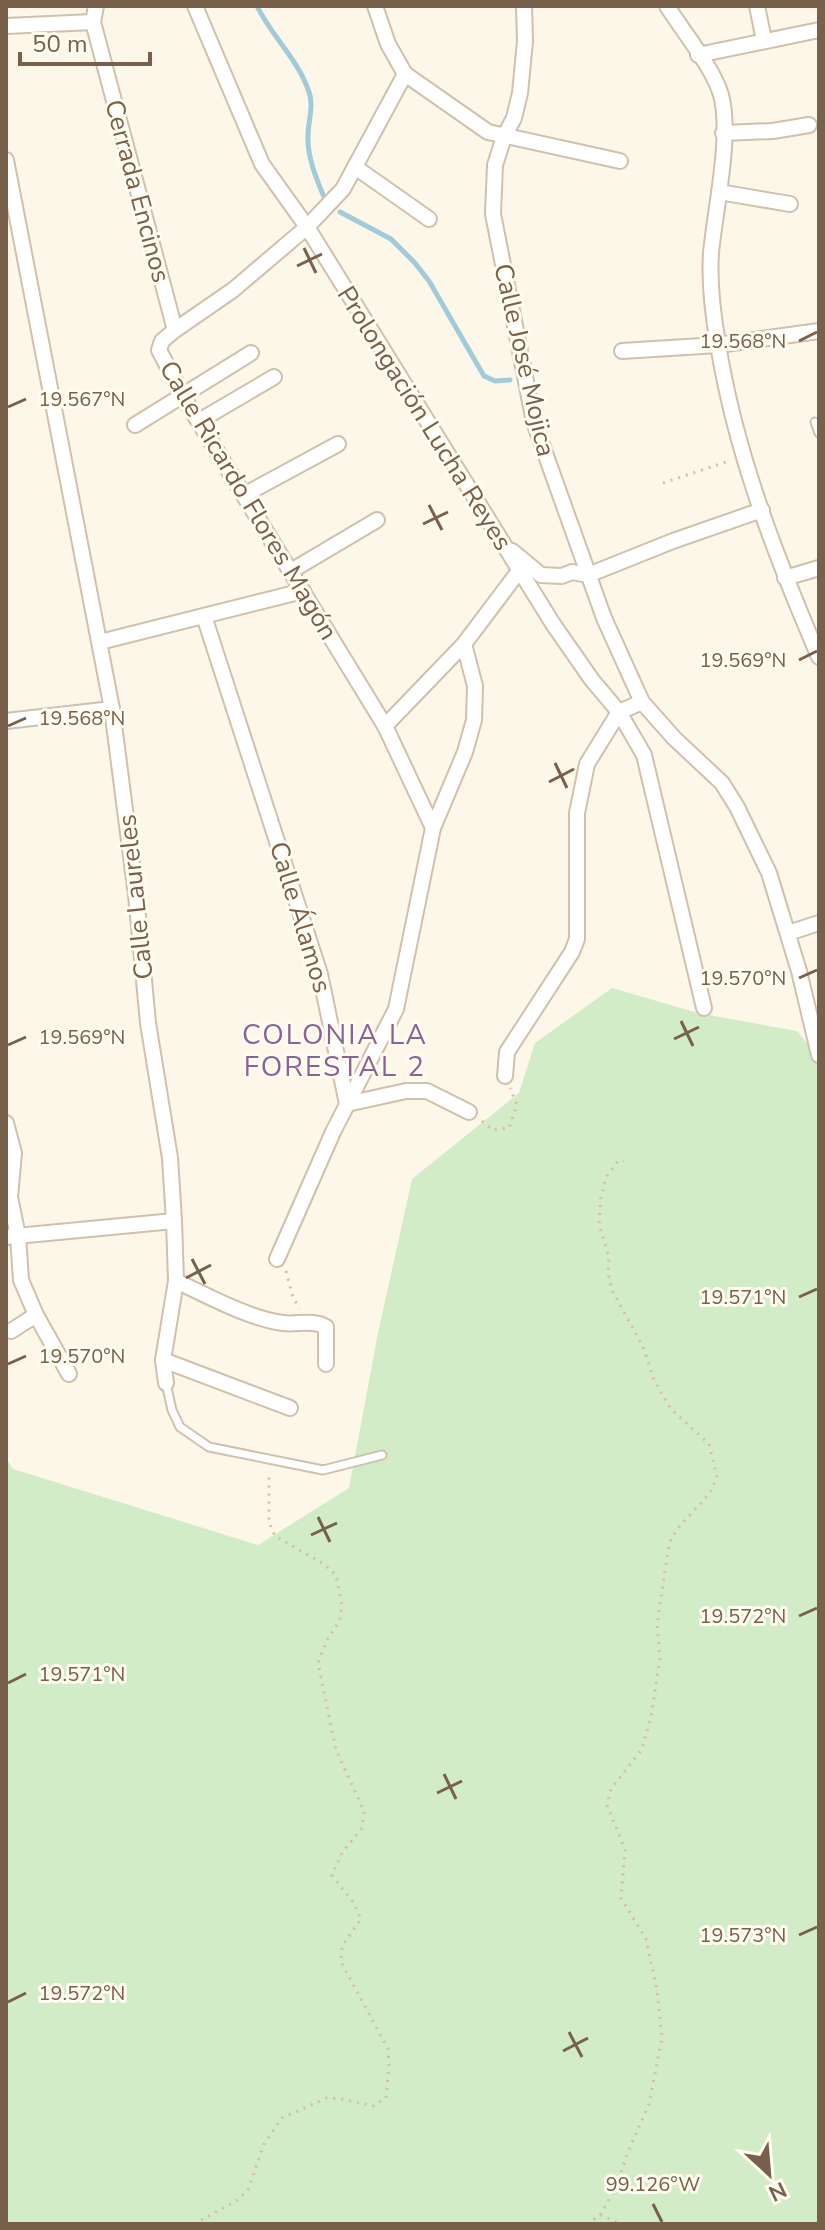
<svg xmlns="http://www.w3.org/2000/svg" width="825" height="2230" viewBox="0 0 825 2230" font-family="'Nunito Sans',sans-serif">
	<style>
		.green { fill: #d1ecc6 }
		.lines { fill: none; stroke-linecap: round; stroke-linejoin: round }
		.stream { stroke: #a2cbda; stroke-width: 5 }
		.service-casing { stroke: #d0c0ad; stroke-width: 11 }
		.minor-casing { stroke: #d0c0ad; stroke-width: 18 }
		.path { stroke: #d9bda2; stroke-width: 3; stroke-dasharray: 2 6; stroke-linecap: butt }
		.service { stroke: #fff; stroke-width: 7 }
		.minor { stroke: #fff; stroke-width: 14 }
		.ticks { fill: none; stroke: #79604b; stroke-width: 3 }
		.labels { text-anchor: middle; stroke-width: 6; stroke-linejoin: round; paint-order: stroke }
		.street-label { font-size: 26px; fill: #79604b; stroke: #fffbf0 }
		.neighbourhood-label { font-size: 28px; letter-spacing: 2px; fill: #8a6395; stroke: #fffbf0 }
		.ticks-label { font-size: 20px; text-anchor: middle; fill: #79604b; stroke: #fffbf0; stroke-width: 6; stroke-linejoin: round; paint-order: stroke }
	</style>
	<rect width="100%" height="100%" fill="#fdf7e9"/>
	<!-- green -->
	<path class="green" d="M 612,988 L 698,1013 L 797,1031 L 819,1058 L 819,2224 L 6,2224 L 6,1458 L 13,1469 L 258,1545 L 349,1488 L 378,1333 L 412,1179 L 519,1093 L 535,1043 Z"/>
	<g class="lines">
		<!-- stream -->
		<g class="stream">
			<path d="M 257,6 C 272,37 298,59 309,92 C 314,105 308,122 308,136 C 307,156 316,178 324,197"/>
			<path d="M 340,212 L 391,239 L 415,263 L 429,281 L 484,376 L 495,381 L 510,380"/>
		</g>
		<!-- service casing -->
		<g class="service-casing">
			<g id="service">
				<path d="M 815,422 L 819,433"/>
				<path d="M 166,1383 L 172,1410 L 180,1427 L 209,1447 L 323,1470 L 382,1455"/>
			</g>
		</g>
		<!-- minor casing -->
		<g class="minor-casing">
			<g id="minor">
				<path d="M 96,6 L 93,22 L 175,330"/>
				<path d="M 195,6 L 262,164 L 307,227 L 553,624 L 592,680 L 619,712 L 642,702"/>
				<path d="M 375,6 L 388,44 L 405,74"/>
				<path d="M 524,6 L 525,41 L 520,93 L 514,118 L 504,137 L 495,165 L 493,214 L 534,422 L 604,618 L 642,702 L 674,738 L 722,783 L 737,807 L 769,873 L 799,971 L 819,1055"/>
				<path d="M 667,6 C 682,30 714,69 721,95 C 732,135 715,210 711,253 C 709,282 713,315 718,344 C 735,452 776,557 819,657"/>
				<path d="M 757,6 L 764,40"/>
				<path d="M 6,26 L 93,22"/>
				<path d="M 698,55 L 819,30"/>
				<path d="M 723,133 L 773,131 L 809,125"/>
				<path d="M 6,160 L 112,709 L 136,895 L 148,1023 L 170,1158 L 174,1221 L 176,1281 L 163,1360 L 166,1383"/>
				<path d="M 355,167 L 429,219"/>
				<path d="M 719,192 L 790,204"/>
				<path d="M 622,351 L 718,345 L 819,331"/>
				<path d="M 199,421 L 274,377"/>
				<path d="M 135,425 L 251,353"/>
				<path d="M 244,495 L 338,444"/>
				<path d="M 512,551 L 541,575 L 562,576 L 572,572 L 588,575 L 673,541 L 762,510"/>
				<path d="M 291,571 L 377,520"/>
				<path d="M 785,578 L 819,568"/>
				<path d="M 204,616 L 320,974 L 347,1104"/>
				<path d="M 100,642 L 303,591"/>
				<path d="M 6,721 L 112,709"/>
				<path d="M 385,726 L 464,644 L 519,571"/>
				<path d="M 433,828 L 385,726 L 183,396 L 159,350 L 162,341 L 175,330 L 233,290 L 307,227 L 343,189 L 405,74 L 488,132 L 620,161"/>
				<path d="M 788,933 L 819,923"/>
				<path d="M 505,1076 L 507,1052 L 572,952 L 577,939 L 577,813 L 587,764 L 619,712 L 644,755 L 704,1008"/>
				<path d="M 347,1104 L 406,1091 L 427,1091 L 469,1112"/>
				<path d="M 6,1123 L 14,1153 L 10,1197 L 18,1236 L 21,1280 L 36,1315 L 69,1374"/>
				<path d="M 6,1237 L 174,1221"/>
				<path d="M 277,1259 L 333,1132 L 396,1009 L 433,828 L 465,752 L 474,720 L 475,686 L 464,644"/>
				<path d="M 176,1281 C 206,1295 250,1319 283,1323 C 297,1325 314,1319 326,1327 L 326,1364"/>
				<path d="M 11,1331 L 36,1315"/>
				<path d="M 163,1360 L 290,1408"/>
			</g>
		</g>
		<!-- path -->
		<g class="path">
			<path d="M 663,483 L 729,461"/>
			<path d="M 482,1121 L 493,1130 L 509,1128 L 517,1105 L 510,1088"/>
			<path d="M 286,1271 L 292,1294 L 299,1309"/>
			<path d="M 600,2215 L 621,2224"/>
			<path d="M 194,2224 L 236,2201 L 248,2190 L 264,2144 L 282,2118 L 327,2098 L 342,2099 L 373,2106 L 386,2098 L 389,2065 L 388,2049 L 341,1962 L 342,1946 L 361,1919 L 353,1902 L 332,1875 L 342,1853 L 362,1828 L 364,1811 L 336,1750 L 318,1663 L 327,1640 L 340,1620 L 342,1605 L 336,1575 L 324,1564 L 275,1536 L 269,1522 L 269,1472"/>
			<path d="M 587,2224 L 600,2215 L 617,2186 L 627,2154 L 649,2104 L 662,2038 L 657,1990 L 646,1939 L 621,1898 L 625,1850 L 607,1805 L 611,1789 L 642,1749 L 651,1717 L 660,1658 L 657,1625 L 669,1544 L 677,1529 L 710,1493 L 717,1477 L 709,1444 L 671,1409 L 654,1380 L 644,1349 L 612,1290 L 608,1273 L 609,1257 L 599,1224 L 601,1198 L 606,1177 L 618,1161 L 624,1161"/>
		</g>
		<!-- service -->
		<use href="#service" class="service"/>
		<!-- minor -->
		<use href="#minor" class="minor"/>
	</g>
	<!-- ticks -->
	<path class="ticks" d="M 304,248 L 316,273M 297,266 L 322,254M 799,341 L 817,332M 8,407 L 26,399M 429,505 L 442,530M 423,524 L 448,512M 799,660 L 817,651M 8,726 L 26,718M 555,763 L 567,788M 549,782 L 574,769M 799,978 L 817,970M 681,1021 L 693,1046M 674,1039 L 699,1027M 8,1045 L 26,1037M 192,1259 L 205,1284M 186,1278 L 211,1265M 799,1297 L 817,1289M 8,1364 L 26,1356M 318,1517 L 330,1542M 311,1535 L 337,1523M 799,1616 L 817,1608M 8,1683 L 26,1674M 444,1774 L 456,1799M 437,1793 L 462,1781M 799,1935 L 817,1927M 8,2002 L 26,1993M 569,2032 L 582,2057M 563,2051 L 588,2038M 653,2204 L 662,2222"/>
	<g class="labels">
		<!-- street labels -->
		<g class="street-label">
			<text transform="translate(138 191) rotate(75)" y="9">Cerrada Encinos</text>
			<text transform="translate(525 360) rotate(77)" y="9">Calle José Mojica</text>
			<text transform="translate(425 418) rotate(58)" y="9">Prolongación Lucha Reyes</text>
			<text transform="translate(249 500) rotate(59)" y="9">Calle Ricardo Flores Magón</text>
			<text transform="translate(135 897) rotate(-96)" y="9">Calle Laureles</text>
			<text transform="translate(301 917) rotate(73)" y="9">Calle Álamos</text>
		</g>
		<!-- neighbourhood labels -->
		<g class="neighbourhood-label">
			<text x="335" y="1044">COLONIA LA<tspan x="335" dy="32">FORESTAL 2</tspan></text>
		</g>
	</g>
	<g class="ticks-label">
		<text x="743" y="348">19.568°N</text>
		<text x="82" y="406">19.567°N</text>
		<text x="743" y="667">19.569°N</text>
		<text x="82" y="725">19.568°N</text>
		<text x="743" y="985">19.570°N</text>
		<text x="82" y="1044">19.569°N</text>
		<text x="743" y="1304">19.571°N</text>
		<text x="82" y="1363">19.570°N</text>
		<text x="743" y="1623">19.572°N</text>
		<text x="82" y="1681">19.571°N</text>
		<text x="743" y="1942">19.573°N</text>
		<text x="82" y="2000">19.572°N</text>
		<text x="653" y="2191">99.126°W</text>
	</g>
	<!-- border -->
	<rect width="825" height="2230" fill="none" stroke="#79604b" stroke-width="16"/>
	<!-- north arrow -->
	<g transform="translate(769 2174) rotate(154)" stroke="#fffbf0" stroke-width="6" paint-order="stroke">
	<path d="M0-6L14 30L0 20L-14 30Z" fill="#79604b"/>
	<text y="-12" font-size="22" font-weight="bold" text-anchor="middle" fill="#79604b">N</text>
	</g>
	<!-- scale -->
	<path d="M20 52v12h130v-12" fill="none" stroke="#79604b" stroke-width="4"/>
	<text x="32" y="52" font-size="24" fill="#79604b" stroke="#fffbf0" stroke-width="6" paint-order="stroke">50 m</text>
</svg>
